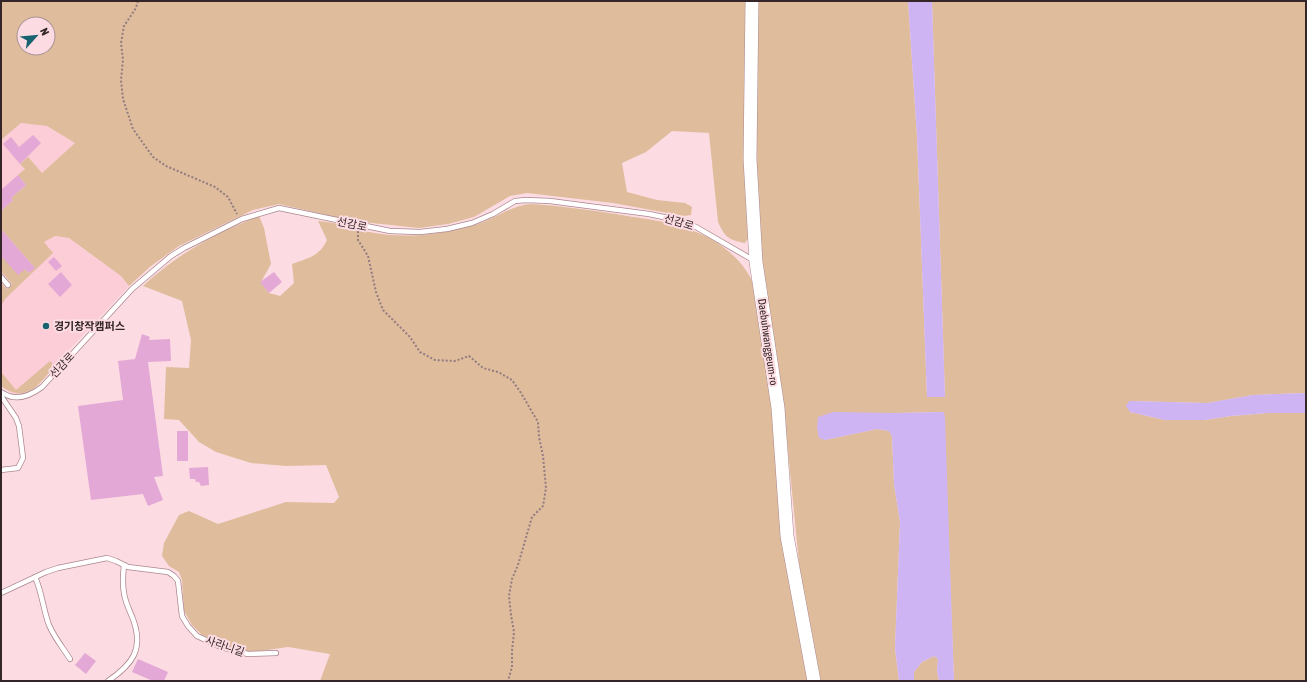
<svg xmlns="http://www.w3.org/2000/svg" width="1307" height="682" viewBox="0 0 1307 682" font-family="'Asap Condensed','Noto Sans KR',sans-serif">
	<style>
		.built { fill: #fccdd6 }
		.green { fill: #debc9c; fill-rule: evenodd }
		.water { fill: #cfb4f3 }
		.building { fill: #e3a8d6 }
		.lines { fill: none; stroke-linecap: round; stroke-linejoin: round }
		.service-casing { stroke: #ab878e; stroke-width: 6 }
		.secondary-casing { stroke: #ab878e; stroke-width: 14 }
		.path { stroke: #927c80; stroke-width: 2; stroke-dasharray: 2 2; stroke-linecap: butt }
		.service { stroke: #fff; stroke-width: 4.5 }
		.secondary { stroke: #fff; stroke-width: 13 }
		.poi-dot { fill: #196270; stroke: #fcdce2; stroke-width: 1.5 }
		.labels { text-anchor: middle; stroke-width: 4; stroke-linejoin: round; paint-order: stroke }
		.street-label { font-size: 11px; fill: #332528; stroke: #fcdce2 }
		.poi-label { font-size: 11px; font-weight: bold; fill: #332528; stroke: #fcdce2; text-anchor: start }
	</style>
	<rect width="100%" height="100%" fill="#fcdce2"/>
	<!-- built -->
	<g class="built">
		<path d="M 21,123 L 47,126 L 75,143 L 42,173 L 20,164 L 25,169 L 13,200 L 1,211 L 1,140 Z"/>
		<path d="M 1,229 L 35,268 L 43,242 L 55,236 L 69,238 L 121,276 L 129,286 L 54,366 L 45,378 L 32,390 L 24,394 L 16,394 L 9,392 L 1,386 Z"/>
	</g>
	<!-- green -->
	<g class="green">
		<path d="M 1,1 L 747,1 L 749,237 L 745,243 C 728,240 725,237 718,222 L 709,133 L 672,131 L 646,152 L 622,163 L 627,192 L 657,200 L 685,203 L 692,207 L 691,215 L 684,216 L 613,203 L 527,193 L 510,196 L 474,217 L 448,224 L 419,228 L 353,221 L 279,204 L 253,210 L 179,246 L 151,266 L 129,286 L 121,276 L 69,238 L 55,236 L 44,242 L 53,253 L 6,298 L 1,306 L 1,283 L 7,289 L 12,284 L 1,271 L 1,256 L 25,269 L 29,273 L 35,268 L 1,229 L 1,211 L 13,200 L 11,198 L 26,185 L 18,175 L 25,169 L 20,164 L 28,157 L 42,173 L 75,143 L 47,126 L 21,123 L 1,140 ZM 24,24 L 48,24 L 48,48 L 24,48 Z"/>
		<path d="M 757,1 L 908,1 L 917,136 L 927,397 L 945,397 L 932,1 L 1306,1 L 1306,393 L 1253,395 L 1207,403 L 1129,401 L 1130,412 L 1165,420 L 1205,420 L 1231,416 L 1268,413 L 1306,413 L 1306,681 L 954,681 L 944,412 L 894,413 L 825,440 L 877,429 L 889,431 L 892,436 L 894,484 L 900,522 L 895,648 L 899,681 L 820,681 L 800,573 L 784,410 L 776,351 L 765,286 L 759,236 L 755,156 Z"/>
		<path d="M 531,204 C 561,206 592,210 622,215 C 644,219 667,221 688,229 C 716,238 745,259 755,288 L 770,379 L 808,681 L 320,681 L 330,654 L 288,647 L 260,651 L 246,651 L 230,647 L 202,635 L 192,625 L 184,611 L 182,580 L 179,572 L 169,566 L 162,556 L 164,543 L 179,515 L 189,511 L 218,524 L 286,502 L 334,503 L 339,497 L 326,465 L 286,466 L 251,463 L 216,452 L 199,442 L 179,420 L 164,419 L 166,367 L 189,368 L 191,340 L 182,301 L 143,286 C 176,255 217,232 259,216 L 264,228 L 271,264 L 261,282 L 269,293 L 280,296 L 294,283 L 292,264 C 308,258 319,257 327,240 L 318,221 C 329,222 340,224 351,227 C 357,228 363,231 369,232 C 403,239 438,235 471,226 C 493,221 508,206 531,204 Z"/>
		<path d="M 50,361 L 54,366 C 40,385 25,404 1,386 L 2,373 L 16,390 Z"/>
		<path d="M 934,656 L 938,659 L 937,670 L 939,681 L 914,681 L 914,672 L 922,662 Z"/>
	</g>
	<!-- water -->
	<g class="water">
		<path d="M 908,1 L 932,1 L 945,397 L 927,397 L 917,136 Z"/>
		<path d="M 1306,393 L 1306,413 L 1268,413 L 1231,416 L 1205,420 L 1165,420 L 1130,412 L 1126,406 L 1129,401 L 1207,403 L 1253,395 Z"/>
		<path d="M 833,412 L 894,413 L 944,412 L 945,418 L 954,681 L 939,681 L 937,670 L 938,659 L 934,656 L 922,662 L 914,672 L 914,681 L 899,681 L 895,648 L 900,522 L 894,484 L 892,436 L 889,431 L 877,429 L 825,440 L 819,438 L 817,428 L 818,417 Z"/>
	</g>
	<!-- building -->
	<g class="building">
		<path d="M 33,135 L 41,143 L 20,164 L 3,144 L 11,137 L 19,147 Z"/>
		<path d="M 18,175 L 26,185 L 11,198 L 13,200 L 1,211 L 1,190 Z"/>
		<path d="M 1,229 L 35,268 L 29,273 L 25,269 L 18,275 L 1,256 Z"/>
		<path d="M 54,257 L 62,266 L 56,271 L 48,262 Z"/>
		<path d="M 61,272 L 72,285 L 60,297 L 48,284 Z"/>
		<path d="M 274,272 L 282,282 L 269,293 L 260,282 Z"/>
		<path d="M 142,334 L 150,337 L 149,340 L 170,339 L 171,361 L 148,362 L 163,476 L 154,477 L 163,500 L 148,506 L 143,494 L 91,500 L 78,406 L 123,400 L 118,361 L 135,359 Z"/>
		<rect x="177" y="431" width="11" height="30"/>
		<path d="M 208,467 L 209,485 L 201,486 L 199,482 L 196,482 L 195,479 L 190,479 L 189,468 Z"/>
		<path d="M 85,653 L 96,661 L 86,674 L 75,665 Z"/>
		<path d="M 138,659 L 168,672 L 164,681 L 153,681 L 132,672 Z"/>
	</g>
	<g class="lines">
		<!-- service casing -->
		<g class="service-casing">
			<g id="service">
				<path d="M 1,277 L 8,285"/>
				<path d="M 1,392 C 15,402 30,396 42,387 L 132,289 L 171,256 L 184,248 L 242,219 L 279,208 L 390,231 L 420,232 L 447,229 L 472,223 L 493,214 L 515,201 L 526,200 L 550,201 L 649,214 L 673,219 L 696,227 L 753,260"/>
				<path d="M 1,396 L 16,418 L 19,426 L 23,458 L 18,468 L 1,470"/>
				<path d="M 35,577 C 42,592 43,609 49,625 C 54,637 63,648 70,659"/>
				<path d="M 1,593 L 46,572 L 58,568 L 107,558 L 116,561 L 128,567 L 168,572 L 174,576 L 178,581 L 182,616 L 188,626 L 197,636 L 221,647 L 248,654 L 276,653"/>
				<path d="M 108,681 C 133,664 144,649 133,619 C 130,611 125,602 124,593 C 122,583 123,574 124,565"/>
			</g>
		</g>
		<!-- secondary casing -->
		<g class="secondary-casing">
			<path id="secondary" d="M 752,1 L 750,159 L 756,262 L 778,408 L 787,536 L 814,681"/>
		</g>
		<!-- path -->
		<g class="path">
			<path d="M 138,1 L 136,8 L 124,26 L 121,43 L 123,60 L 121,80 L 123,99 L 133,129 L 153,157 L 166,166 L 215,187 L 228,197 L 237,214"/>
			<path d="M 358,231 L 358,240 L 368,256 L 376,292 L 383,310 L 410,337 L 420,352 L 435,360 L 455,361 L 469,356 L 483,368 L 498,372 L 512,380 L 521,393 L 538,422 L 539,437 L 543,456 L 546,488 L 543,506 L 532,517 L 518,565 L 512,579 L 509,596 L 511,615 L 514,632 L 512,651 L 512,667 L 508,681"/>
		</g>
		<!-- service -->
		<use href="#service" class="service"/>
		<!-- secondary -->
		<use href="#secondary" class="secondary"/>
	</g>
	<!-- markers -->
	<circle class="poi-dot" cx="46" cy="326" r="4"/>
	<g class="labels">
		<!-- street labels -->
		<g class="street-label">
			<text transform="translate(679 222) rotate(17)" y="4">선감로</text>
			<text transform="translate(352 224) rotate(11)" y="4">선감로</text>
			<text transform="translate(768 342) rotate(82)" y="4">Daebuhwanggeum-ro</text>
			<text transform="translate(62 365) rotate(-47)" y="4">선감로</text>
			<text transform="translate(225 646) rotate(19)" y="4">사라니길</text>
		</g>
		<!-- poi labels -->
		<g class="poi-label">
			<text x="54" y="330">경기창작캠퍼스</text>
		</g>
	</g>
	<!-- border -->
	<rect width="1307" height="682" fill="none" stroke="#332528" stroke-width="4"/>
	<!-- north arrow -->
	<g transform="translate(36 36) rotate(63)"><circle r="19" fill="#fcdce2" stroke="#ac9398"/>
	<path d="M0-3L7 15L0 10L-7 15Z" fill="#196270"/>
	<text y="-6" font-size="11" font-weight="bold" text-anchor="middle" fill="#332528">N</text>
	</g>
</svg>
